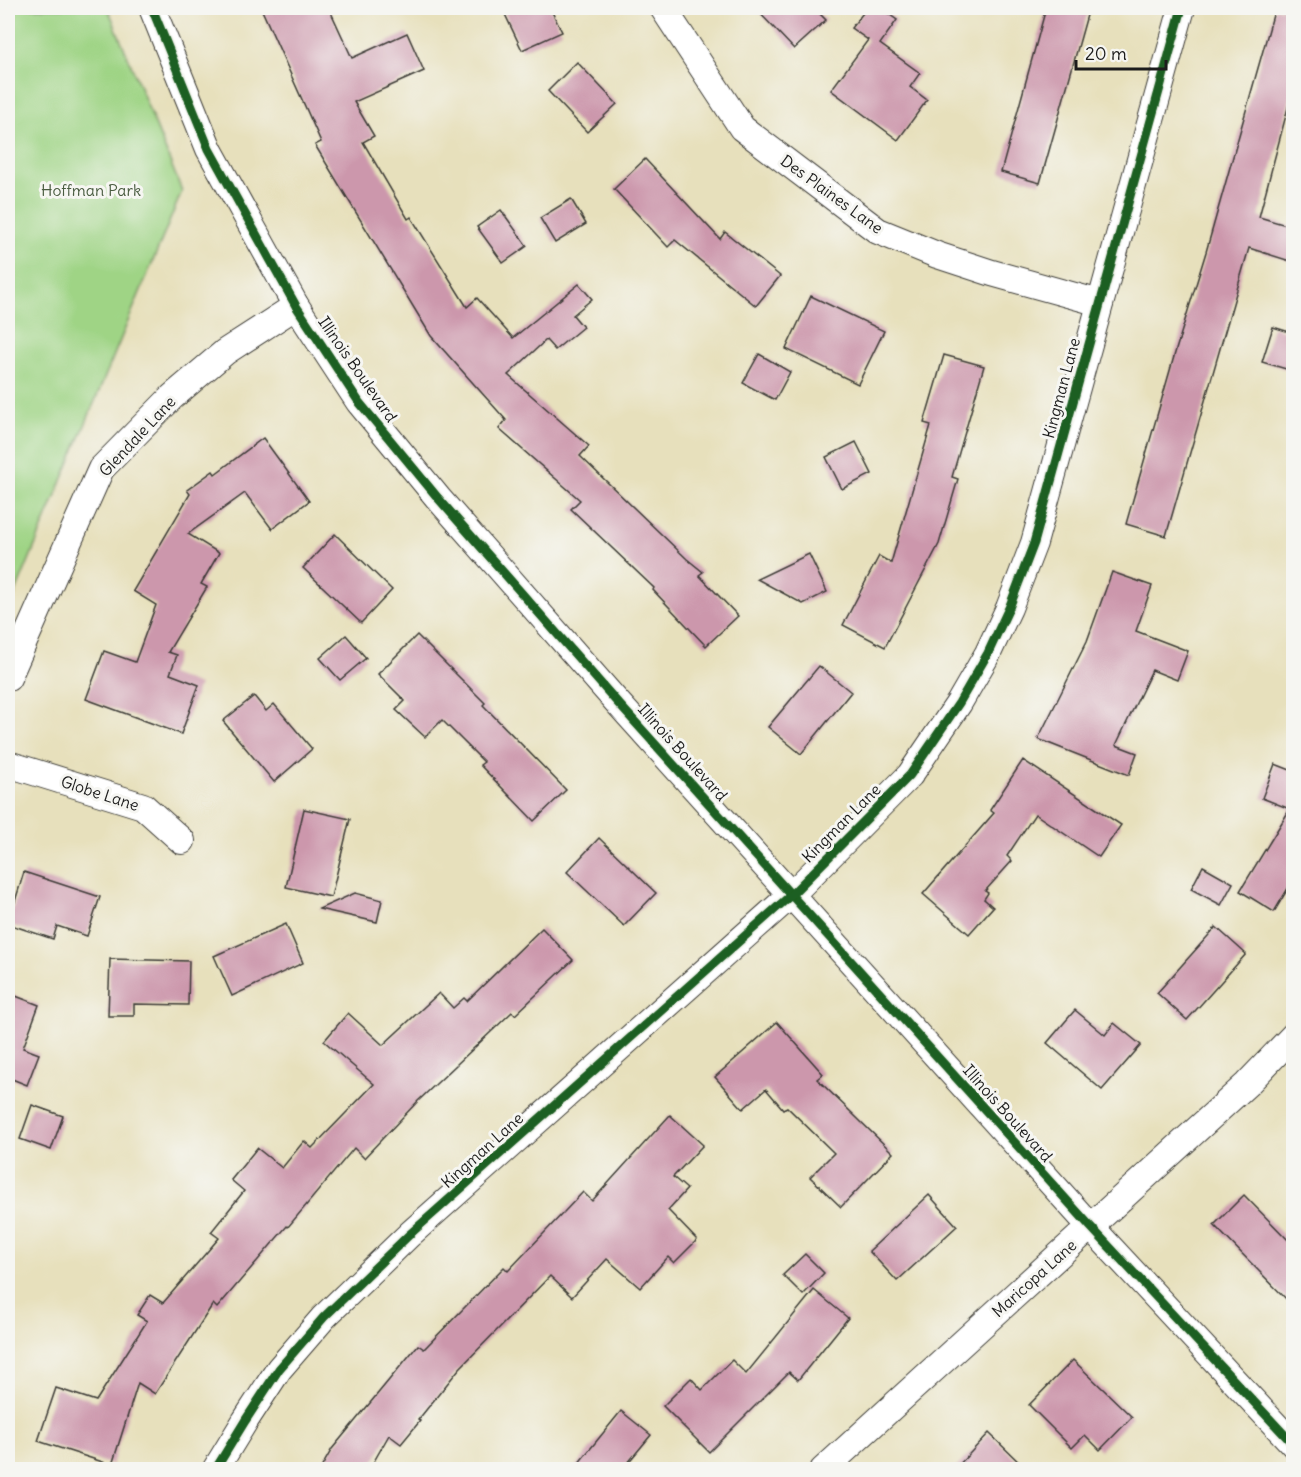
<svg xmlns="http://www.w3.org/2000/svg" width="1301" height="1477" viewBox="0 0 1301 1477" font-family="Delius,sans-serif">
	<style>
		.green { fill: #9fd485; stroke: #5e7850; stroke-width: 1.5 }
		.building { fill: #cc97ac }
		.lines { fill: none; stroke-linecap: round; stroke-linejoin: round }
		.minor-casing { stroke: #3a3934; stroke-width: 28 }
		.minor { stroke: #fff; stroke-width: 26 }
		.cycleway-casing { stroke: #f6f6f2; stroke-width: 13 }
		.cycleway { stroke: #1b5e20; stroke-width: 9 }
		.labels { text-anchor: middle; stroke-width: 6; stroke-linejoin: round; paint-order: stroke }
		.park-label { font-size: 16px; fill: #4a5c41; stroke: #f6f6f2 }
		.street-label { font-size: 16px; fill: #1c1c1c; stroke: #f6f6f2 }
	</style>
	<rect width="100%" height="100%" fill="#f6f6f2"/>
	<filter id="ink" filterUnits="userSpaceOnUse"><feTurbulence type="fractalNoise" baseFrequency=".0167" numOctaves="2"/><feDisplacementMap in="SourceGraphic" scale="12" xChannelSelector="R" yChannelSelector="G"/><feConvolveMatrix kernelMatrix="1 2 1 2 8 2 1 2 1" color-interpolation-filters="sRGB"/></filter>
	<filter id="wash" filterUnits="userSpaceOnUse"><feTurbulence type="fractalNoise" baseFrequency=".008" numOctaves="4" result="noise"/><feDisplacementMap in="SourceGraphic" scale="24" xChannelSelector="R" yChannelSelector="G"/><feGaussianBlur stdDeviation="1.35" result="paint"/><feColorMatrix in="noise" values="0 0 0 0 0 0 0 0 0 0 0 0 0 0 0 0 0 1.4 0 .05"/><feComposite in="paint" operator="in"/></filter>
	<g filter="url(#wash)">
		<rect width="100%" height="100%" fill="#e7e0bc"/>
		<!-- green -->
		<path class="green" d="M 8,8 L 108,8 L 182,191 L 8,611 Z"/>
		<g id="blocks">
			<!-- building -->
			<g class="building">
				<path d="M 261,8 L 329,8 L 352,58 L 407,33 L 424,71 L 354,102 L 374,136 L 363,142 L 408,219 L 411,217 L 467,307 L 477,298 L 513,338 L 579,284 L 592,299 L 573,315 L 583,327 L 555,350 L 546,340 L 508,375 L 589,446 L 580,456 L 687,559 L 703,572 L 699,575 L 738,616 L 706,646 L 653,590 L 654,588 L 571,509 L 580,500 L 499,429 L 506,420 L 431,336 L 315,145 L 321,142 Z"/>
				<path d="M 502,8 L 550,8 L 562,32 L 522,50 Z"/>
				<path d="M 755,8 L 814,8 L 826,20 L 794,49 Z"/>
				<path d="M 867,8 L 880,8 L 897,20 L 880,44 L 920,73 L 910,87 L 927,100 L 898,140 L 831,90 L 868,40 L 851,28 Z"/>
				<path d="M 1046,8 L 1089,8 L 1040,183 L 1001,172 Z"/>
				<path d="M 1275,8 L 1293,8 L 1293,89 L 1259,217 L 1293,227 L 1293,262 L 1249,248 L 1166,536 L 1126,524 L 1175,353 L 1206,252 Z"/>
				<path d="M 577,62 L 617,104 L 587,132 L 548,91 Z"/>
				<path d="M 645,159 L 720,239 L 725,232 L 780,276 L 756,306 L 675,240 L 668,247 L 614,189 Z"/>
				<path d="M 571,199 L 586,224 L 555,243 L 540,218 Z"/>
				<path d="M 501,210 L 527,246 L 503,263 L 477,227 Z"/>
				<path d="M 811,296 L 884,331 L 858,384 L 786,349 Z"/>
				<path d="M 1273,327 L 1293,333 L 1293,371 L 1262,362 Z"/>
				<path d="M 759,354 L 790,372 L 775,400 L 743,383 Z"/>
				<path d="M 944,355 L 984,366 L 952,477 L 958,479 L 939,544 L 885,647 L 843,625 L 879,556 L 891,563 L 931,425 L 924,423 Z"/>
				<path d="M 263,438 L 309,501 L 272,529 L 245,493 L 188,534 L 219,553 L 201,584 L 207,587 L 168,652 L 177,655 L 170,674 L 199,685 L 181,734 L 86,699 L 104,651 L 135,662 L 156,605 L 133,591 L 190,494 L 187,490 L 213,471 L 215,474 Z"/>
				<path d="M 856,442 L 872,474 L 842,489 L 826,457 Z"/>
				<path d="M 335,534 L 392,590 L 361,623 L 303,568 Z"/>
				<path d="M 809,554 L 827,592 L 803,604 L 757,579 Z"/>
				<path d="M 1112,572 L 1152,586 L 1136,631 L 1188,651 L 1177,680 L 1152,670 L 1116,745 L 1137,753 L 1129,775 L 1038,739 L 1087,641 Z"/>
				<path d="M 346,635 L 366,658 L 340,680 L 320,658 Z"/>
				<path d="M 417,635 L 485,703 L 483,705 L 566,790 L 534,821 L 480,765 L 484,762 L 442,720 L 425,737 L 396,710 L 405,701 L 378,674 Z"/>
				<path d="M 819,666 L 851,692 L 801,754 L 768,727 Z"/>
				<path d="M 254,696 L 266,711 L 274,704 L 312,749 L 274,782 L 223,721 Z"/>
				<path d="M 1023,760 L 1121,825 L 1099,857 L 1035,814 L 1007,856 L 1012,861 L 985,891 L 988,893 L 984,899 L 993,907 L 969,934 L 923,894 L 994,813 L 990,810 Z"/>
				<path d="M 1275,764 L 1293,771 L 1293,880 L 1274,912 L 1240,891 L 1290,809 L 1262,798 Z"/>
				<path d="M 304,809 L 350,819 L 331,897 L 286,887 Z"/>
				<path d="M 599,838 L 656,893 L 624,926 L 567,872 Z"/>
				<path d="M 1203,866 L 1233,883 L 1221,905 L 1191,889 Z"/>
				<path d="M 24,872 L 100,897 L 87,936 L 57,926 L 53,939 L 8,924 Z"/>
				<path d="M 355,893 L 382,900 L 377,922 L 319,909 Z"/>
				<path d="M 286,924 L 303,963 L 232,996 L 214,956 Z"/>
				<path d="M 1216,927 L 1246,954 L 1187,1020 L 1157,993 Z"/>
				<path d="M 542,928 L 573,960 L 515,1015 L 512,1012 L 418,1101 L 364,1158 L 354,1148 L 288,1227 L 287,1226 L 217,1308 L 213,1304 L 155,1394 L 138,1383 L 112,1465 L 38,1441 L 56,1388 L 96,1401 L 147,1321 L 137,1315 L 150,1295 L 163,1303 L 219,1238 L 211,1232 L 244,1191 L 231,1180 L 257,1148 L 282,1168 L 304,1141 L 312,1148 L 374,1084 L 324,1041 L 348,1013 L 383,1045 L 439,993 L 453,1008 L 464,998 L 467,1001 Z"/>
				<path d="M 110,959 L 189,961 L 188,1005 L 134,1004 L 134,1016 L 108,1016 Z"/>
				<path d="M 8,993 L 39,1005 L 23,1048 L 39,1054 L 27,1085 L 12,1079 L 10,1083 L 8,1082 Z"/>
				<path d="M 1075,1010 L 1105,1035 L 1114,1023 L 1141,1045 L 1102,1090 L 1047,1043 Z"/>
				<path d="M 777,1022 L 823,1074 L 817,1079 L 893,1153 L 841,1207 L 810,1177 L 834,1153 L 787,1107 L 783,1109 L 766,1089 L 743,1109 L 715,1077 Z"/>
				<path d="M 32,1105 L 63,1116 L 51,1150 L 20,1139 Z"/>
				<path d="M 670,1115 L 703,1145 L 673,1177 L 687,1189 L 668,1210 L 697,1240 L 674,1263 L 668,1257 L 640,1288 L 607,1259 L 572,1297 L 550,1276 L 459,1369 L 418,1420 L 420,1421 L 401,1444 L 389,1435 L 369,1470 L 320,1470 L 332,1449 L 418,1345 L 424,1349 L 504,1267 L 508,1271 L 583,1192 L 592,1201 Z"/>
				<path d="M 929,1195 L 957,1226 L 897,1281 L 869,1251 Z"/>
				<path d="M 1244,1195 L 1293,1245 L 1293,1306 L 1214,1225 Z"/>
				<path d="M 805,1254 L 824,1273 L 803,1295 L 783,1275 Z"/>
				<path d="M 814,1290 L 848,1318 L 798,1380 L 789,1372 L 709,1452 L 663,1406 L 691,1378 L 702,1390 L 732,1360 L 746,1374 Z"/>
				<path d="M 1073,1360 L 1132,1417 L 1100,1450 L 1085,1435 L 1072,1448 L 1029,1405 Z"/>
				<path d="M 621,1411 L 651,1435 L 622,1470 L 573,1470 Z"/>
				<path d="M 989,1433 L 1027,1470 L 954,1470 Z"/>
			</g>
		</g>
	</g>
	<g filter="url(#ink)">
		<use href="#blocks" fill-opacity="0" stroke="#3a3934" stroke-width="1.5"/>
		<g class="lines">
			<!-- minor casing -->
			<g class="minor-casing">
				<g id="minor">
					<path d="M 152,8 L 209,149 L 296,306 L 359,402 L 438,498 L 617,702 L 1090,1226 L 1294,1445"/>
					<path d="M 663,8 L 742,128 L 878,231 L 937,255 L 992,273 L 1100,303"/>
					<path d="M 8,678 L 101,469 L 172,397 L 225,352 L 296,306"/>
					<path d="M 8,764 L 143,806 L 182,841"/>
					<path d="M 215,1470 L 245,1421 L 279,1369 L 324,1317 L 410,1234 L 791,895 L 910,775 L 959,703 L 988,653 L 1009,608 L 1034,543 L 1182,8"/>
					<path d="M 823,1470 L 1247,1084 L 1294,1035"/>
				</g>
			</g>
			<!-- minor -->
			<use href="#minor" class="minor"/>
			<!-- cycleway casing -->
			<g class="cycleway-casing">
				<g id="cycleway">
					<path d="M 152,8 L 209,149 L 296,306 L 359,402 L 438,498 L 617,702 L 1090,1226 L 1294,1445"/>
					<path d="M 215,1470 L 245,1421 L 279,1369 L 324,1317 L 410,1234 L 791,895 L 910,775 L 959,703 L 988,653 L 1009,608 L 1034,543 L 1182,8"/>
				</g>
			</g>
			<!-- cycleway -->
			<use href="#cycleway" class="cycleway"/>
		</g>
	</g>
	<g class="labels">
		<!-- park labels -->
		<g class="park-label">
			<text x="91" y="196">Hoffman Park</text>
		</g>
		<!-- street labels -->
		<g class="street-label">
			<text transform="translate(832 194) rotate(36)" y="6">Des Plaines Lane</text>
			<text transform="translate(358 369) rotate(55)" y="6">Illinois Boulevard</text>
			<text transform="translate(1061 388) rotate(-75)" y="6">Kingman Lane</text>
			<text transform="translate(137 436) rotate(-47)" y="6">Glendale Lane</text>
			<text transform="translate(683 752) rotate(48)" y="6">Illinois Boulevard</text>
			<text transform="translate(100 793) rotate(18)" y="6">Globe Lane</text>
			<text transform="translate(841 823) rotate(-45)" y="6">Kingman Lane</text>
			<text transform="translate(1008 1113) rotate(48)" y="6">Illinois Boulevard</text>
			<text transform="translate(482 1150) rotate(-42)" y="6">Kingman Lane</text>
			<text transform="translate(1034 1278) rotate(-42)" y="6">Maricopa Lane</text>
		</g>
	</g>
	<!-- margin -->
	<rect width="1301" height="1477" fill="none" stroke="#f6f6f2" stroke-width="30"/>
	<!-- scale -->
	<path d="M1076 60v9h90v-9" fill="none" stroke="#1c1c1c" stroke-width="3"/>
	<text x="1085" y="60" font-size="18" fill="#1c1c1c" stroke="#f6f6f2" stroke-width="4.5" paint-order="stroke">20 m</text>
</svg>
